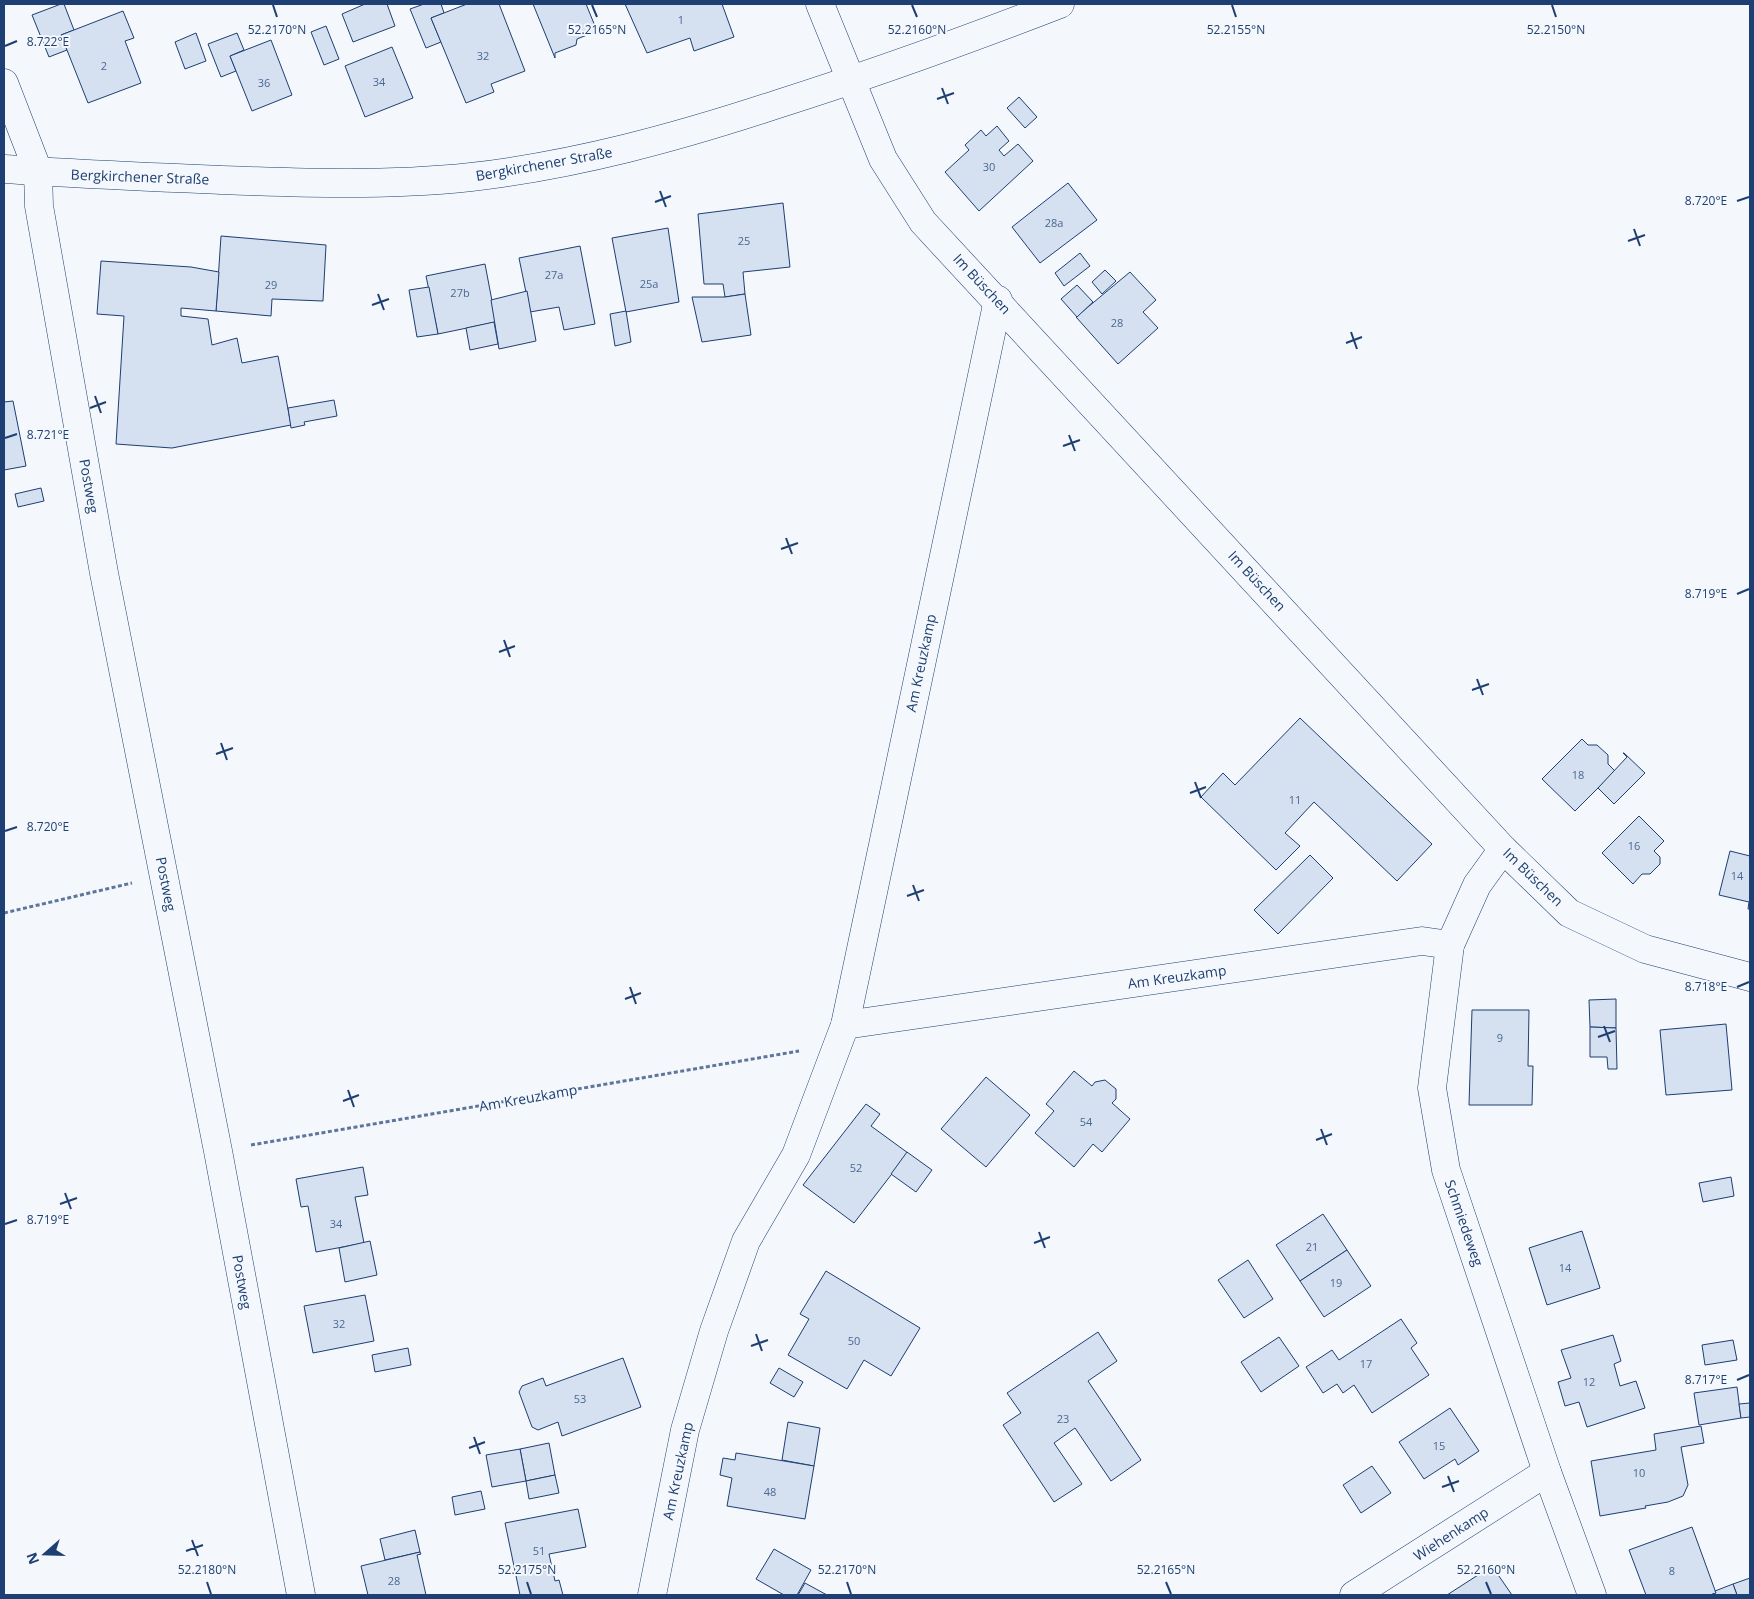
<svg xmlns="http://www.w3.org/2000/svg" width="1754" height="1599" viewBox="0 0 1754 1599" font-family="'Open Sans',sans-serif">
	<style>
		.building { fill: #d5e0f0; stroke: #1d3f73 }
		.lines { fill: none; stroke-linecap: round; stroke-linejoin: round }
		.minor-casing { stroke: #1d3f73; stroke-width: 29 }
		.path { stroke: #5e769c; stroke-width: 3; stroke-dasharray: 4 2.5; stroke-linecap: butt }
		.minor { stroke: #f4f7fb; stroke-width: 28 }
		.ticks { fill: none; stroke: #1d3f73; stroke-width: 2 }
		.labels { text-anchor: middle; stroke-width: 4; stroke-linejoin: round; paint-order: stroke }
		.number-label { font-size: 11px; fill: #4b6792 }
		.street-label { font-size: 14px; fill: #1d3f73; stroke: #f4f7fb }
		.ticks-label { font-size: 12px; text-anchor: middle; fill: #1d3f73; stroke: #f4f7fb; stroke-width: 4; stroke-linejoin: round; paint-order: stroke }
	</style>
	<rect width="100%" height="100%" fill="#f4f7fb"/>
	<!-- building -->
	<g class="building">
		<path d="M 61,4 L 64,4 L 74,30 L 61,35 L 67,50 L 49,57 L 32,15 Z"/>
		<path d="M 365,4 L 387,4 L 395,26 L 353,42 L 342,14 Z"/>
		<path d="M 424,4 L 441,4 L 444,13 L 431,18 L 441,42 L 426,48 L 410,9 Z"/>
		<path d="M 467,4 L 499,4 L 525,71 L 491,84 L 494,92 L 466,103 L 431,18 Z"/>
		<path d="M 533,4 L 586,4 L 597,31 L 577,39 L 576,45 L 555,53 L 555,58 Z"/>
		<path d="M 625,4 L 722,4 L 734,37 L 694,51 L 690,38 L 647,53 Z"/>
		<path d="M 123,11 L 134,38 L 125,41 L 141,83 L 88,103 L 61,35 Z"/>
		<path d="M 326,26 L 339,59 L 324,65 L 311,32 Z"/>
		<path d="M 196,33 L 206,61 L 185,69 L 175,42 Z"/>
		<path d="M 237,33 L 244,50 L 230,56 L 236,71 L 221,77 L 208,44 Z"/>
		<path d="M 271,40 L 292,95 L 252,111 L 230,56 Z"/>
		<path d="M 392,47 L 413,98 L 365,117 L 345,66 Z"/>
		<path d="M 1019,97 L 1037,117 L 1025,128 L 1007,108 Z"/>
		<path d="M 997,126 L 1009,141 L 999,150 L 1004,156 L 1018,144 L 1033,161 L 979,211 L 945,172 L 969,150 L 965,145 L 981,130 L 986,136 Z"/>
		<path d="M 1068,183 L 1097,220 L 1040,263 L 1012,227 Z"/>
		<path d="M 783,203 L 790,267 L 743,272 L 745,294 L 725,297 L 723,284 L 704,284 L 698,214 Z"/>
		<path d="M 668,228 L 679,302 L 626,312 L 612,238 Z"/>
		<path d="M 221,236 L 326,245 L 323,301 L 272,299 L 271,316 L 216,311 Z"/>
		<path d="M 580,246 L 595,324 L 564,330 L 559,307 L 530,312 L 519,258 Z"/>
		<path d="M 1080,253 L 1090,266 L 1064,286 L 1055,273 Z"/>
		<path d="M 101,261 L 191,267 L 219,272 L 216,311 L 181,308 L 181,316 L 208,319 L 212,345 L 237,338 L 242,363 L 278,356 L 291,425 L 172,448 L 116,444 L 124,316 L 97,314 Z"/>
		<path d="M 485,264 L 496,322 L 438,334 L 426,276 Z"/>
		<path d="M 1105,270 L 1116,281 L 1102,294 L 1092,282 Z"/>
		<path d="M 1130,272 L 1156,300 L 1143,312 L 1158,328 L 1118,364 L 1076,317 Z"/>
		<path d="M 1077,285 L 1093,302 L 1077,317 L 1061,299 Z"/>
		<path d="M 429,287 L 438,334 L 417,337 L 409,290 Z"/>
		<path d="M 527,291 L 536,341 L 499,349 L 491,300 Z"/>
		<path d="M 745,294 L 751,335 L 702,342 L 692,297 L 725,297 Z"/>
		<path d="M 626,311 L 631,342 L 615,346 L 610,314 Z"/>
		<path d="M 494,322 L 498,344 L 470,350 L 466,328 Z"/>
		<path d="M 334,400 L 337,416 L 304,422 L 305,425 L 291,428 L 288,408 Z"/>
		<path d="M 13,401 L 26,466 L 4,470 L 4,402 Z"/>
		<path d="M 41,488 L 44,501 L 18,507 L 15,494 Z"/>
		<path d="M 1300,718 L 1432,844 L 1397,881 L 1314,802 L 1285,833 L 1300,846 L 1276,870 L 1201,797 L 1223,773 L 1235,785 Z"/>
		<path d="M 1582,739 L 1588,745 L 1597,745 L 1608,755 L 1608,764 L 1615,771 L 1575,811 L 1542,779 Z"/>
		<path d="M 1623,753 L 1624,753 L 1645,773 L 1614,804 L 1598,788 L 1627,757 Z"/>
		<path d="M 1639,816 L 1664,841 L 1654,851 L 1660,857 L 1660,864 L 1650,874 L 1642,874 L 1633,884 L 1602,853 Z"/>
		<path d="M 1730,851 L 1750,856 L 1750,909 L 1748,909 L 1749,902 L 1719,895 Z"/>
		<path d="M 1310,855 L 1333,878 L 1278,934 L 1254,910 Z"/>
		<path d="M 1616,999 L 1616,1028 L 1590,1027 L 1589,1000 Z"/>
		<path d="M 1472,1010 L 1529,1010 L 1528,1066 L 1533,1066 L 1532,1105 L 1469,1105 Z"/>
		<path d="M 1726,1024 L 1732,1090 L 1666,1095 L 1660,1030 Z"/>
		<path d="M 1590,1027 L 1616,1028 L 1617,1069 L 1608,1069 L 1607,1057 L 1590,1057 Z"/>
		<path d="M 1074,1071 L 1092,1086 L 1095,1082 L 1105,1080 L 1116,1089 L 1116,1099 L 1112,1103 L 1130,1119 L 1102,1152 L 1093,1144 L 1074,1167 L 1035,1133 L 1054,1111 L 1046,1104 Z"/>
		<path d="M 986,1077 L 1030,1115 L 986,1167 L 941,1129 Z"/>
		<path d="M 866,1104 L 880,1114 L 871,1126 L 908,1153 L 854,1223 L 803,1185 Z"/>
		<path d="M 907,1152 L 932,1170 L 916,1192 L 891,1174 Z"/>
		<path d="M 363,1167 L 368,1195 L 355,1197 L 364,1243 L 316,1252 L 308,1206 L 301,1207 L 296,1179 Z"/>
		<path d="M 1731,1177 L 1734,1196 L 1703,1202 L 1699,1183 Z"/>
		<path d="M 1323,1214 L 1347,1250 L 1300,1281 L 1276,1245 Z"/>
		<path d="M 1582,1231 L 1600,1288 L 1547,1305 L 1529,1248 Z"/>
		<path d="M 370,1241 L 377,1275 L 345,1282 L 339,1248 Z"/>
		<path d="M 1347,1250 L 1371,1286 L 1324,1317 L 1300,1281 Z"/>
		<path d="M 1248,1260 L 1273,1299 L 1244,1318 L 1218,1280 Z"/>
		<path d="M 826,1271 L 920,1328 L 891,1376 L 864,1360 L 847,1389 L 788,1355 L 809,1319 L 800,1314 Z"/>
		<path d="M 365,1295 L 374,1341 L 313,1353 L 304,1306 Z"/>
		<path d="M 1401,1319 L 1417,1343 L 1411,1348 L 1429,1375 L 1372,1413 L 1354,1385 L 1343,1393 L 1337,1384 L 1323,1393 L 1306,1367 L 1332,1350 L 1339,1360 Z"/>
		<path d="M 1098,1332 L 1117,1361 L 1088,1381 L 1141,1460 L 1111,1481 L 1075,1428 L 1054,1443 L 1082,1484 L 1054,1502 L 1003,1425 L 1021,1413 L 1007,1393 Z"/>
		<path d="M 1613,1335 L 1621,1361 L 1614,1364 L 1620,1386 L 1636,1381 L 1645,1408 L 1587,1427 L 1579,1402 L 1565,1406 L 1558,1382 L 1571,1378 L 1561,1350 Z"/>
		<path d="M 1279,1337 L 1299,1366 L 1261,1392 L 1241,1362 Z"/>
		<path d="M 1733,1340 L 1737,1360 L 1705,1365 L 1702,1345 Z"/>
		<path d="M 408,1348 L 411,1365 L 375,1372 L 372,1355 Z"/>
		<path d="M 623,1358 L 641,1407 L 562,1436 L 558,1422 L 538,1430 L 532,1427 L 519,1392 L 522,1386 L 543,1378 L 546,1386 Z"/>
		<path d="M 779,1368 L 803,1382 L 794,1397 L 770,1383 Z"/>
		<path d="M 1737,1387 L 1741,1418 L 1699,1425 L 1694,1393 Z"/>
		<path d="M 1750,1403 L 1750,1417 L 1741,1418 L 1739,1404 Z"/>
		<path d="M 1450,1408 L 1479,1451 L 1458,1465 L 1455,1459 L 1424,1479 L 1399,1442 Z"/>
		<path d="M 788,1422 L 820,1428 L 814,1466 L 782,1460 Z"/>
		<path d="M 1701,1426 L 1704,1443 L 1681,1447 L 1688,1485 L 1683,1496 L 1668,1502 L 1645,1506 L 1646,1508 L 1600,1516 L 1591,1461 L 1656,1450 L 1654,1434 Z"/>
		<path d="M 549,1443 L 555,1475 L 526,1481 L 520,1449 Z"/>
		<path d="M 520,1449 L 526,1481 L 492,1487 L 486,1455 Z"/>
		<path d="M 736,1453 L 814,1466 L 805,1519 L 727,1506 L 732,1478 L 720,1475 L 723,1458 L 735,1460 Z"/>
		<path d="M 1372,1466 L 1391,1493 L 1361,1513 L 1343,1485 Z"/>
		<path d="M 555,1475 L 559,1493 L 529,1499 L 526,1481 Z"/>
		<path d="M 481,1491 L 485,1509 L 455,1515 L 452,1497 Z"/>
		<path d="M 578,1509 L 586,1547 L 549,1554 L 555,1581 L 559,1580 L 563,1595 L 520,1595 L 505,1523 Z"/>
		<path d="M 1692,1527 L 1716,1593 L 1710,1595 L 1646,1595 L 1629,1550 Z"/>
		<path d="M 415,1530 L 420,1552 L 385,1560 L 380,1539 Z"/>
		<path d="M 774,1549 L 811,1570 L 797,1595 L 784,1595 L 756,1579 Z"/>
		<path d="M 420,1552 L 421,1554 L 417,1555 L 426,1595 L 368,1595 L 361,1566 Z"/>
		<path d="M 1492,1566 L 1512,1595 L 1447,1595 Z"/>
		<path d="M 1750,1578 L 1750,1595 L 1737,1595 L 1733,1584 Z"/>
		<path d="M 805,1583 L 827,1595 L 798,1595 Z"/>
		<path d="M 1733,1584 L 1737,1595 L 1710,1595 L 1716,1593 L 1715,1591 Z"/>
	</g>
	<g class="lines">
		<!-- minor casing -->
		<g class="minor-casing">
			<g id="minor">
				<path d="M 820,4 L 883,159 L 923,222 L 1503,849 L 1569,913 L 1645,949 L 1750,977"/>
				<path d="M 4,83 L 38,171 L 39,206 L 104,573 L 218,1151 L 301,1595"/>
				<path d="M 4,169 C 76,174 149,177 221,180 C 304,183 388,186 471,177 C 576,165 678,137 778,104 C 873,74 967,40 1060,4"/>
				<path d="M 1503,849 L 1477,885 L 1450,945 L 1432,1088 L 1446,1170 L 1547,1472 L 1592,1595"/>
				<path d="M 845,1025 L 1422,941 L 1450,945"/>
				<path d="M 652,1595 L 685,1430 L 714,1331 L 746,1241 L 796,1155 L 845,1025 L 998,300"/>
				<path d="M 1354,1595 L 1547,1472"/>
			</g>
		</g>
		<!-- path -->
		<g class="path">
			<path d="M 4,913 L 132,883"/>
			<path d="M 251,1145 L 799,1051"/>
		</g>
		<!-- minor -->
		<use href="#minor" class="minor"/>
	</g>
	<!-- ticks -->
	<path class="ticks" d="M 273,5 L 277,17M 592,5 L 597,17M 912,5 L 917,17M 1232,5 L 1236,17M 1552,5 L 1556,17M 5,46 L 17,41M 942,88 L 948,104M 937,99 L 954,93M 660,191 L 666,207M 1737,201 L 1749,197M 655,202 L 671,196M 1634,229 L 1640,246M 1628,241 L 1645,235M 378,294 L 384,310M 372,305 L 389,299M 1351,332 L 1357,349M 1346,343 L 1362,337M 95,396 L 101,413M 90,408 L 106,402M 1069,435 L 1075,451M 5,438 L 17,434M 1063,446 L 1080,440M 786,538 L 792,554M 781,549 L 798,543M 1737,594 L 1749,589M 504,640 L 510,657M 499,652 L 515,646M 1477,679 L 1483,695M 1472,690 L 1489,684M 221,743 L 227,760M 216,754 L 233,748M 1195,782 L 1201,798M 1190,793 L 1206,787M 5,831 L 17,827M 913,885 L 919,901M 907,896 L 924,890M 630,987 L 636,1004M 1737,987 L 1749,982M 625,999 L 641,993M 1604,1026 L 1610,1042M 1598,1037 L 1615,1031M 348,1090 L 354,1107M 343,1101 L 359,1095M 1321,1129 L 1327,1145M 1316,1140 L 1332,1134M 65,1193 L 71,1209M 60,1204 L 77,1198M 5,1224 L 17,1220M 1039,1232 L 1045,1248M 1034,1243 L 1050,1237M 756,1334 L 762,1351M 751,1346 L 768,1340M 1737,1380 L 1749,1375M 474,1437 L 480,1454M 469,1448 L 485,1442M 1448,1476 L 1454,1492M 1442,1487 L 1459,1481M 192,1540 L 198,1556M 186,1551 L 203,1545M 207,1582 L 211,1594M 527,1582 L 531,1594M 847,1582 L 851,1594M 1166,1582 L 1171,1594M 1486,1582 L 1491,1594"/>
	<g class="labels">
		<!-- number labels -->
		<g class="number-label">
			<text x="681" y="24">1</text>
			<text x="483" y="60">32</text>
			<text x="104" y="70">2</text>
			<text x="379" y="86">34</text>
			<text x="264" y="87">36</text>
			<text x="989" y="171">30</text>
			<text x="1054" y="227">28a</text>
			<text x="744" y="245">25</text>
			<text x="554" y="279">27a</text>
			<text x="649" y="288">25a</text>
			<text x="271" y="289">29</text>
			<text x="460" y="297">27b</text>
			<text x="1117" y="327">28</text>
			<text x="1578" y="779">18</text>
			<text x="1295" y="804">11</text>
			<text x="1634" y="850">16</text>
			<text x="1737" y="880">14</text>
			<text x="1500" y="1042">9</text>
			<text x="1086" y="1126">54</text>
			<text x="856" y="1172">52</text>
			<text x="336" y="1228">34</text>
			<text x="1312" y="1251">21</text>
			<text x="1565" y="1272">14</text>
			<text x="1336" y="1287">19</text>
			<text x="339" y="1328">32</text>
			<text x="854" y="1345">50</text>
			<text x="1366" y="1368">17</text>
			<text x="1589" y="1386">12</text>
			<text x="580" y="1403">53</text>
			<text x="1063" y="1423">23</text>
			<text x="1439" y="1450">15</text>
			<text x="1639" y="1477">10</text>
			<text x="770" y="1496">48</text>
			<text x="539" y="1555">51</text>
			<text x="1672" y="1575">8</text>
			<text x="394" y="1585">28</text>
		</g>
		<!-- street labels -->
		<g class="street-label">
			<text transform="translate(544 164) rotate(-10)" y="5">Bergkirchener Straße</text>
			<text transform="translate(140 177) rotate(2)" y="5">Bergkirchener Straße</text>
			<text transform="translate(982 284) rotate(47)" y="5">Im Büschen</text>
			<text transform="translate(89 486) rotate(80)" y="5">Postweg</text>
			<text transform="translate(1257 581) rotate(47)" y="5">Im Büschen</text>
			<text transform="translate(921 663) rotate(-78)" y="5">Am Kreuzkamp</text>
			<text transform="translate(1533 877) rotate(44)" y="5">Im Büschen</text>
			<text transform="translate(166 884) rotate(79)" y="5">Postweg</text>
			<text transform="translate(1177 977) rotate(-8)" y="5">Am Kreuzkamp</text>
			<text transform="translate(528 1098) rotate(-10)" y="5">Am Kreuzkamp</text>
			<text transform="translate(1464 1223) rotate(71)" y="5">Schmiedeweg</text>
			<text transform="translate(242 1282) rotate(80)" y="5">Postweg</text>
			<text transform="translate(678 1471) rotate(-78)" y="5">Am Kreuzkamp</text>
			<text transform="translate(1451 1534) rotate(-33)" y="5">Wiehenkamp</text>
		</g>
	</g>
	<g class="ticks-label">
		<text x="277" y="34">52.2170°N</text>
		<text x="597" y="34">52.2165°N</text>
		<text x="917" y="34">52.2160°N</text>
		<text x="1236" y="34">52.2155°N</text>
		<text x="1556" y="34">52.2150°N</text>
		<text x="48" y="46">8.722°E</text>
		<text x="1706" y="205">8.720°E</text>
		<text x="48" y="439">8.721°E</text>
		<text x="1706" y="598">8.719°E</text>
		<text x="48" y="831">8.720°E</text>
		<text x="1706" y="991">8.718°E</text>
		<text x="48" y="1224">8.719°E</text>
		<text x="1706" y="1384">8.717°E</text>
		<text x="207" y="1574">52.2180°N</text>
		<text x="527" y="1574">52.2175°N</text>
		<text x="847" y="1574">52.2170°N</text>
		<text x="1166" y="1574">52.2165°N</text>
		<text x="1486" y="1574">52.2160°N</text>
	</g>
	<!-- border -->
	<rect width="1754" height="1599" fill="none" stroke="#1d3f73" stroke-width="10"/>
	<!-- north arrow -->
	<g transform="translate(45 1554) rotate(250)" stroke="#f4f7fb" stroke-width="4" paint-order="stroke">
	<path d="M0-4L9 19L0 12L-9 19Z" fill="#1d3f73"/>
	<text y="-8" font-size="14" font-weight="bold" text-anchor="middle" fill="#1d3f73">N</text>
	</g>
</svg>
